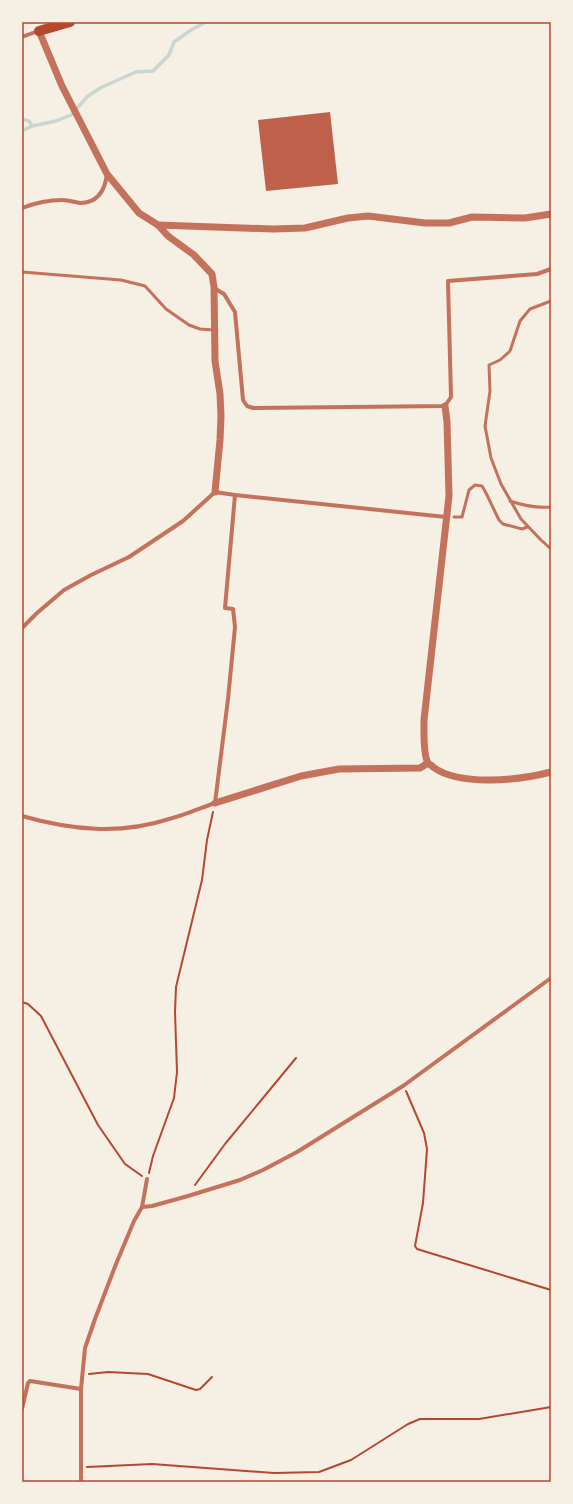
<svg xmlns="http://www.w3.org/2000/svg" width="573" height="1504" viewBox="0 0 573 1504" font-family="'Nunito Sans',sans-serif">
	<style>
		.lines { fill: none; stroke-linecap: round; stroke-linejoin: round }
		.stream { stroke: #c9d6d2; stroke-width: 3.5 }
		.building { fill: #bf614a }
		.path { stroke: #b5482f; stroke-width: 2 }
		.service { stroke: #c5725c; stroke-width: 3 }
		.minor { stroke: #c5725c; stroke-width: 4 }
		.tertiary { stroke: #c5725c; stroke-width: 7 }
		.primary { stroke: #b5482f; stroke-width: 10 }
		.neatline { fill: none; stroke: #b5482f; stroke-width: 1.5 }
	</style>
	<rect width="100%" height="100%" fill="#f6efe4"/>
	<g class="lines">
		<!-- stream -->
		<g class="stream">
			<path d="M 22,119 L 29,121 L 32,126"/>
			<path d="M 22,131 L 32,126 L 56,121 L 71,115 L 88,96 L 102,87 L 136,72 L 153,71 L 169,55 L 174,42 L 191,30 L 206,22"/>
		</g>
	</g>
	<!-- building -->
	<path class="building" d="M 330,112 L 338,184 L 266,191 L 258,120 Z"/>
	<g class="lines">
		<!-- path -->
		<g class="path">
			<path d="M 22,1002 L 28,1004 L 41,1016 L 98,1125 L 125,1164 L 142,1176"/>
			<path d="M 406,1091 L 424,1133 L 427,1149 L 423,1203 L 415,1246 L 417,1249 L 551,1290"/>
			<path d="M 149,1173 L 153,1156 L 174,1098 L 177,1072 L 175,1012 L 176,987 L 202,880 L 207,840 L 213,812"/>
			<path d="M 195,1185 L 225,1144 L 296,1058"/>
			<path d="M 89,1374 L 108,1372 L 148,1374 L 196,1390 L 200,1389 L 212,1377"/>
			<path d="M 87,1467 L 152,1464 L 274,1473 L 319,1472 L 351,1460 L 408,1424 L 420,1419 L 479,1419 L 551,1407"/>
		</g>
		<!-- service -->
		<g class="service">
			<path d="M 22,272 L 121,280 L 145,286 L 166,309 L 189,325 L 200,329 L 214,330"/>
			<path d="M 551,301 L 530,309 L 520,321 L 510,351 L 500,360 L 489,365 L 490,391 L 485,426 L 491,458 L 501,484 L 521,519 L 541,540 L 551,549"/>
			<path d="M 510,501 C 524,506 536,508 551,507"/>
			<path d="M 454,517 L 462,517 L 469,490 L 475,485 L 482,486 L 486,493 L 499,520 L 503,524 L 522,529 L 527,527"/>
		</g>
		<!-- minor -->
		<g class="minor">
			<path d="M 22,37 L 38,31"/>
			<path d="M 22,208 C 35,203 48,200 62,200 C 68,200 74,202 80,203 C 98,203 105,190 107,174"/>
			<path d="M 214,288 L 224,294 L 235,312 L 243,400 L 247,406 L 253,408 L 445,406 L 451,397 L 448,281 L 537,274 L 551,269"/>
			<path d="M 22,628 L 37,613 L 64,590 L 91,575 L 129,557 L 183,521 L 215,492 L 235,495 L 446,517"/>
			<path d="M 22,816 C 71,830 120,835 169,819 C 185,815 200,808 215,803 L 228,699 L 235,627 L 233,609 L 225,608 L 235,495"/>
			<path d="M 142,1207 L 152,1206 L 188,1196 L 240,1180 L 263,1170 L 297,1152 L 403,1086 L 551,978"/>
			<path d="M 22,1409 L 28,1383 L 30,1381 L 81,1389"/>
			<path d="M 81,1482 L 81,1389 L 85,1348 L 95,1319 L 116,1264 L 134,1221 L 142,1207 L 147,1179"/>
		</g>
		<!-- tertiary -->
		<g class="tertiary">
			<path d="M 39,31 L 62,86 L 107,174 L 139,213 L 158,225 L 168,236 L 194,255 L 212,274 L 214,287 L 215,361 L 220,394 L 221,416 L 220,440 L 215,492"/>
			<path d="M 158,225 L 273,229 L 305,228 L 348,218 L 368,216 L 425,223 L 449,223 L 472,217 L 525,218 L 551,214"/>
			<path d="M 445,406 L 447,422 L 449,496 L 424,720 C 424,730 423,755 428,763 C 429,765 432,765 433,767 C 460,787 520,780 551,772"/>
			<path d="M 215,803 L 301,776 L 339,769 L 420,768 L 428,763"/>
		</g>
		<!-- primary -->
		<path class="primary" d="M 39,31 L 70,22"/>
	</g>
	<!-- border -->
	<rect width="573" height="1504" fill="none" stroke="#f6efe4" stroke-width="46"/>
	<rect x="23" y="23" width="527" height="1458" class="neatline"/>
</svg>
